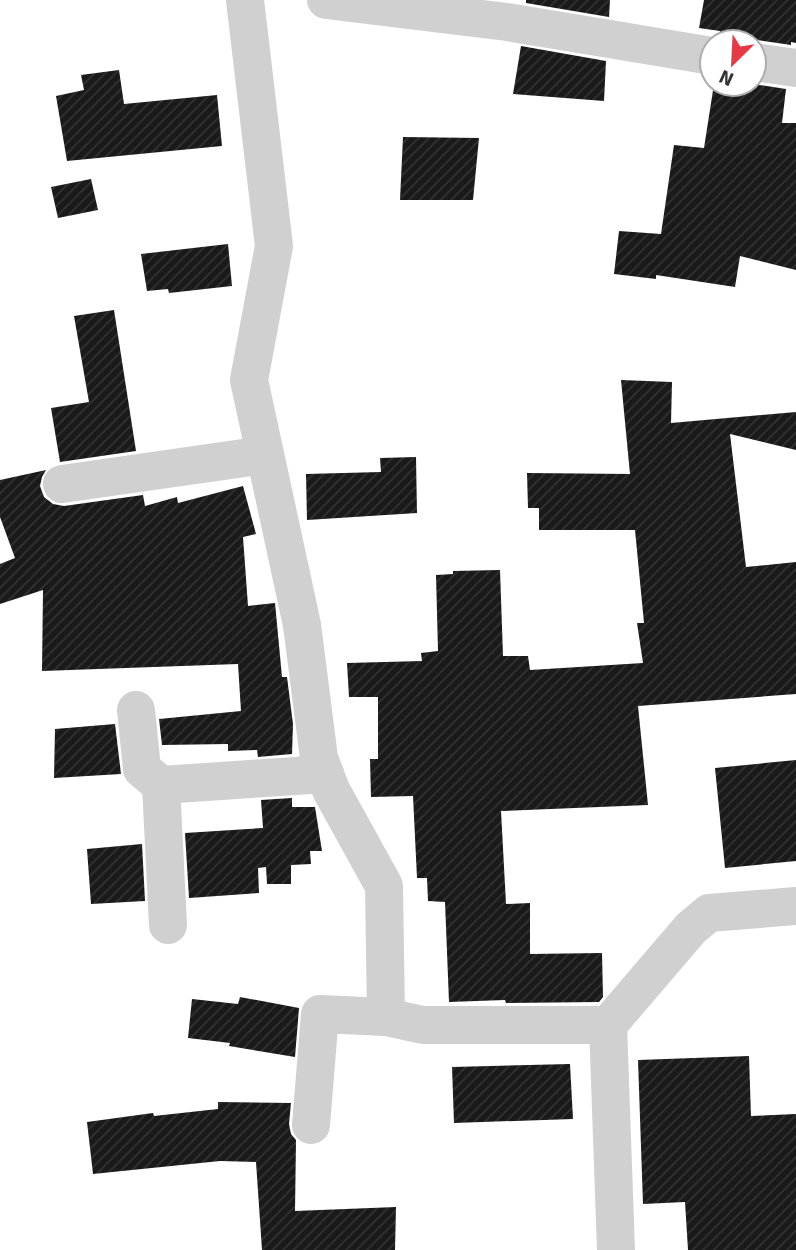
<svg xmlns="http://www.w3.org/2000/svg" width="796" height="1250" viewBox="0 0 796 1250" font-family="Signika,sans-serif">
	<style>
		.building { fill: url(#building-hatch) }
		.lines { fill: none; stroke-linecap: round; stroke-linejoin: round }
		.minor { stroke: #d0d0d0; stroke-width: 38 }
	</style>
	<defs>
		<pattern id="building-hatch" width="6" height="6" patternUnits="userSpaceOnUse" patternTransform="scale(1.75)"><rect width="6" height="6" fill="#1a1a1a"/><path d="M-1 1l2-2M0 6l6-6M5 7l2-2" fill="none" stroke="#333"/></pattern>
	</defs>
	<rect width="100%" height="100%" fill="#fff"/>
	<!-- building -->
	<g class="building">
		<path d="M 526,0 L 610,0 L 609,17 L 526,3 Z"/>
		<path d="M 704,0 L 796,0 L 796,43 L 791,42 L 791,45 L 757,40 L 728,42 L 719,36 L 720,31 L 699,28 Z"/>
		<path d="M 521,46 L 606,61 L 604,101 L 513,94 Z"/>
		<path d="M 119,70 L 124,104 L 217,95 L 222,146 L 67,161 L 56,96 L 84,90 L 81,75 Z"/>
		<path d="M 714,84 L 753,84 L 786,89 L 782,123 L 796,123 L 796,270 L 740,256 L 735,287 L 656,275 L 656,279 L 614,274 L 619,231 L 661,234 L 674,145 L 704,148 Z"/>
		<path d="M 403,137 L 479,138 L 473,200 L 400,200 Z"/>
		<path d="M 91,179 L 98,210 L 58,218 L 51,187 Z"/>
		<path d="M 228,244 L 232,286 L 169,293 L 168,289 L 147,291 L 141,254 Z"/>
		<path d="M 114,310 L 136,451 L 60,462 L 51,408 L 89,402 L 74,316 Z"/>
		<path d="M 621,380 L 672,382 L 671,423 L 796,412 L 796,450 L 730,434 L 746,567 L 796,562 L 796,694 L 638,706 L 648,805 L 501,811 L 506,904 L 530,903 L 530,954 L 602,953 L 603,997 L 599,1002 L 506,1003 L 505,1000 L 449,1002 L 445,902 L 428,901 L 427,878 L 417,878 L 413,796 L 371,797 L 370,759 L 378,759 L 378,697 L 349,697 L 347,663 L 422,661 L 421,653 L 438,651 L 436,575 L 453,574 L 453,571 L 500,570 L 503,656 L 528,656 L 530,670 L 643,663 L 637,623 L 644,623 L 635,530 L 539,530 L 539,508 L 528,508 L 527,473 L 630,474 Z"/>
		<path d="M 416,457 L 417,513 L 307,520 L 306,474 L 381,472 L 380,458 Z"/>
		<path d="M 46,470 L 42,477 L 40,486 L 44,497 L 53,504 L 64,506 L 143,495 L 145,506 L 177,497 L 178,503 L 243,486 L 256,534 L 243,537 L 248,606 L 275,603 L 282,677 L 287,677 L 293,724 L 292,754 L 258,757 L 257,750 L 228,751 L 228,744 L 162,745 L 159,719 L 241,711 L 238,664 L 42,671 L 43,590 L 0,604 L 0,564 L 15,558 L 0,517 L 0,480 Z"/>
		<path d="M 115,724 L 121,774 L 54,778 L 55,729 Z"/>
		<path d="M 796,760 L 796,861 L 725,868 L 715,768 Z"/>
		<path d="M 292,798 L 292,807 L 315,807 L 322,851 L 310,851 L 311,864 L 291,865 L 291,884 L 267,884 L 266,867 L 258,868 L 259,893 L 189,898 L 185,833 L 263,828 L 261,800 Z"/>
		<path d="M 142,844 L 145,901 L 91,904 L 87,849 Z"/>
		<path d="M 240,997 L 299,1008 L 295,1057 L 229,1046 L 230,1043 L 188,1038 L 192,999 L 238,1004 Z"/>
		<path d="M 749,1056 L 751,1116 L 796,1114 L 796,1250 L 688,1250 L 685,1202 L 643,1204 L 638,1060 Z"/>
		<path d="M 570,1064 L 573,1119 L 454,1123 L 452,1067 Z"/>
		<path d="M 218,1102 L 291,1103 L 289,1124 L 291,1134 L 296,1140 L 295,1211 L 396,1207 L 395,1250 L 262,1250 L 256,1162 L 220,1161 L 93,1174 L 87,1122 L 153,1113 L 154,1116 L 218,1109 Z"/>
	</g>
	<g class="lines">
		<!-- minor -->
		<g class="minor">
			<path d="M 245,0 L 274,246 L 249,380 L 302,625 L 319,758 L 331,790 L 384,886 L 386,1017 L 423,1025 L 608,1025"/>
			<path d="M 326,0 L 507,22 L 712,56"/>
			<path d="M 754,62 L 796,68"/>
			<path d="M 62,484 L 265,455"/>
			<path d="M 136,710 L 142,769 L 161,785 L 325,774"/>
			<path d="M 161,785 L 168,925"/>
			<path d="M 311,1125 L 320,1014 L 386,1017"/>
			<path d="M 616,1250 L 608,1025 L 691,928 L 709,913 L 796,906"/>
		</g>
	</g>
	<!-- north arrow -->
	<g transform="translate(733 63) rotate(204)"><circle r="33" fill="#ffffff" stroke="#adadad" stroke-width="2"/>
	<path d="M0-5L12 26L0 18L-12 26Z" fill="#e63946"/>
	<text y="-10" font-size="19" font-weight="bold" text-anchor="middle" fill="#333333">N</text>
	</g>
</svg>
